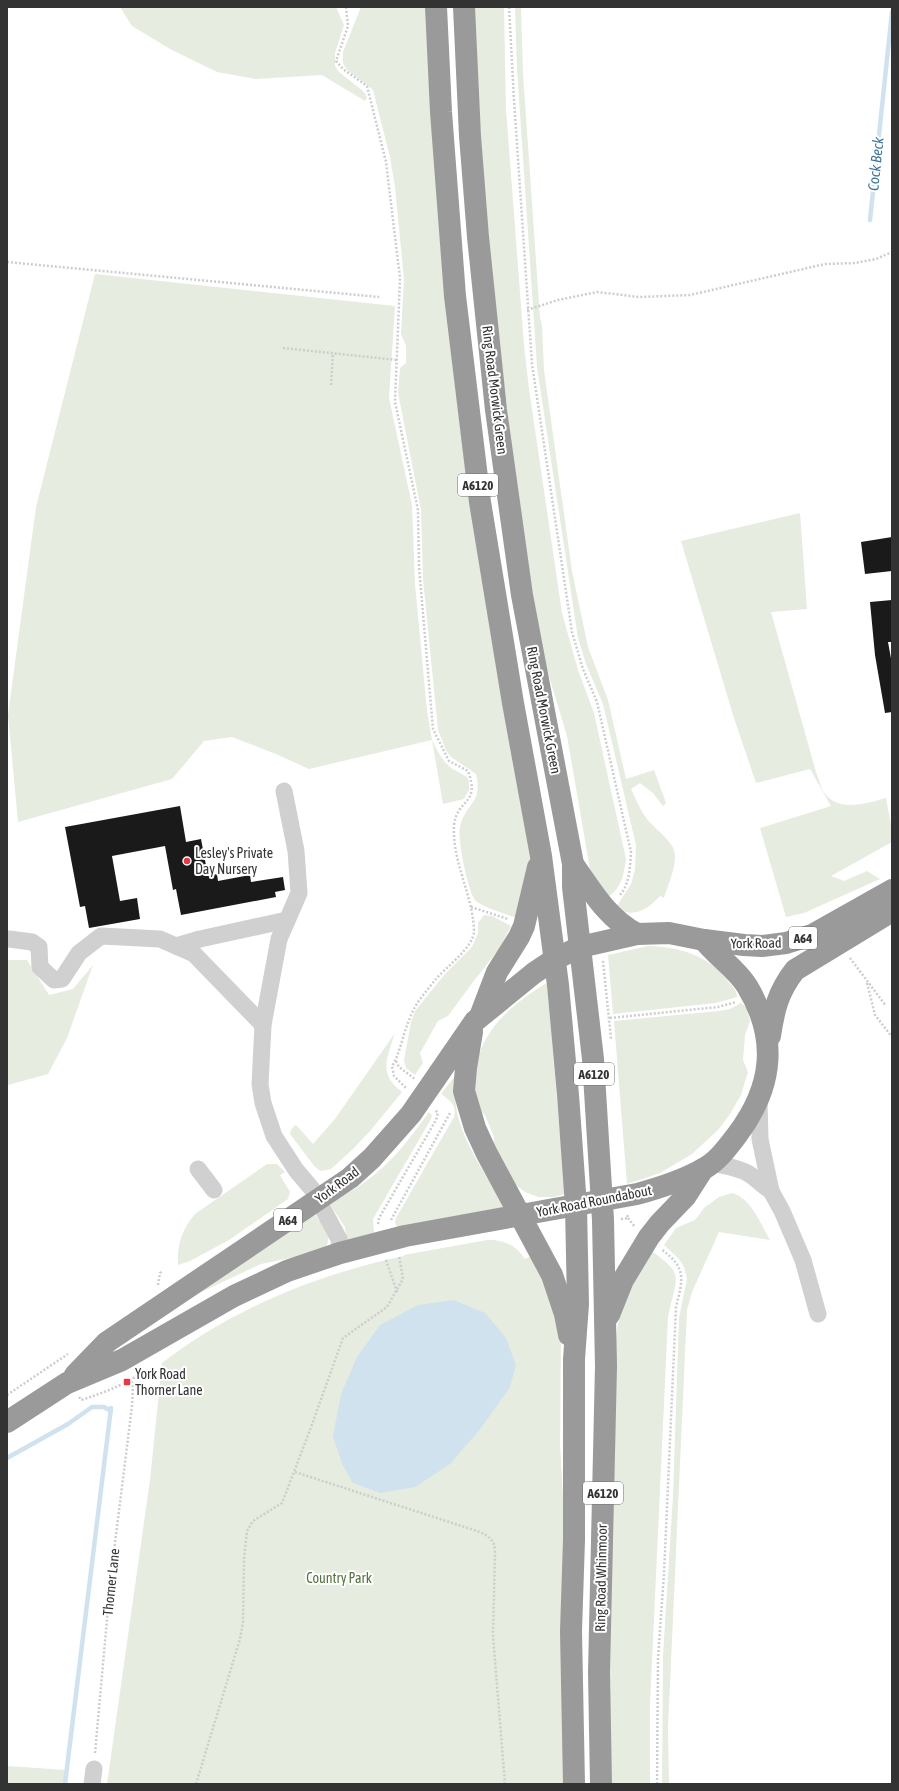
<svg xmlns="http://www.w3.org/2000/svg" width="899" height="1791" viewBox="0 0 899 1791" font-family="'Asap Condensed',sans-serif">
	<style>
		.green { fill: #e6ecdf }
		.water { fill: #cfe2ee }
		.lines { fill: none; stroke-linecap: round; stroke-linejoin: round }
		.stream { stroke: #cfe2ee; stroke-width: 4.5 }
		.building { fill: #1a1a1a }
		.path { stroke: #cdcdcd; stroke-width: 2.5; stroke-dasharray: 2 2; stroke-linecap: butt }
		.minor { stroke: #d0d0d0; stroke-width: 17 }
		.highway { stroke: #9a9a9a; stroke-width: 22 }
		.poi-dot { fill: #e63946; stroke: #fff; stroke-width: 1.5 }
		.labels { text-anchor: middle; stroke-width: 4; stroke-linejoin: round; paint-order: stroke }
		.shield { fill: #fff; stroke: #707070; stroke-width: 1 }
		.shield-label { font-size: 13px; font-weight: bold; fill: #333 }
		.street-label { font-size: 14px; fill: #333; stroke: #fff }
		.poi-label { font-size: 14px; fill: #333; stroke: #fff; text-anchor: start }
		.park-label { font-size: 14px; fill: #56703f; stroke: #fff }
		.water-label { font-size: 15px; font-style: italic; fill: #3f7597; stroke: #fff }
	</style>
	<rect width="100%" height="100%" fill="#fff"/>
	<!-- green -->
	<g class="green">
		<path d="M 120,7 L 267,8 L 336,7 L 344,25 L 335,53 L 335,66 L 339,72 L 363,91 L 367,97 L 365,101 L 322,75 L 256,79 L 217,72 L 170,49 L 132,26 Z"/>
		<path d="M 361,7 L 428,7 L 532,861 L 521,919 C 511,916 482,907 476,901 C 468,893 457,838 460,827 C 466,802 483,804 476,774 L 451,757 L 446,750 L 438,730 L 423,579 L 421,510 L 400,403 L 398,393 L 400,368 L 406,363 L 406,346 L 401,334 L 404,279 L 395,187 L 390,157 L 373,90 C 367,83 347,73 344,65 C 342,61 343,57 343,52 Z"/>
		<path d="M 473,7 L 504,7 L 506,109 L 524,345 L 529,389 L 562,613 L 578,670 L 594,713 L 626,859 C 623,878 622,888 605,899 L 591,875 L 567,736 L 542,653 L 516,487 L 487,235 Z"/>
		<path d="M 515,7 L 521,7 L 523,74 L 540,318 L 542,325 L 544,370 L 572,571 L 588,647 L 608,700 L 626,779 L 654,770 L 666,803 L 663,806 L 653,793 L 640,783 L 631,789 C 636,799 640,810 647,819 C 654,828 671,840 674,850 C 678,865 668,884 664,898 L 660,896 C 649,908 632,921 617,906 L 631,884 L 635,870 L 636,845 L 603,704 L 586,664 L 578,638 L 537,367 L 517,68 Z"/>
		<path d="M 95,274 L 395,306 L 389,398 L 412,505 L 415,584 L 427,711 L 432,740 L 438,752 L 444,761 L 451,768 L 467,777 L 469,781 L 469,790 L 464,799 L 443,804 L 432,740 L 309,769 L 276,754 L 232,737 L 204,741 L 172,779 L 18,822 L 8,715 L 36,507 Z"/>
		<path d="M 800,513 L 807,609 L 771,612 L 816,772 C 819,779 821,790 826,795 C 841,812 868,803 886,798 L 892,830 L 892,842 L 831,876 L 844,881 L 867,871 L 880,879 L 804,913 L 786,917 L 760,828 L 831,806 L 810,769 L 756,783 L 733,715 L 681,541 Z"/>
		<path d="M 484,915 L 492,916 L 511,926 L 499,949 L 473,982 L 448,1016 L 438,1021 L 420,1053 L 423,1063 L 415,1075 L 406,1068 L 404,1060 L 411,1022 L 415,1011 L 445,974 L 472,947 L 478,933 L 478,923 Z"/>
		<path d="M 648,946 C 680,947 708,955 728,981 C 732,986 737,990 737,997 L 716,1003 L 613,1014 L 608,955 Z"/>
		<path d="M 7,960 L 27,960 L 49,995 L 73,989 L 93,965 L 67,1038 L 48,1074 L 8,1085 L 7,1084 Z"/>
		<path d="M 547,983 L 565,1194 L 554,1197 L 538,1197 L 525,1192 L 512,1182 L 493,1149 L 494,1137 L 485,1115 L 476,1107 C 475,1091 474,1071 479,1055 C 489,1023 519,999 547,983 Z"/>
		<path d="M 741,1003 L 746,1007 L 750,1021 L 745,1035 L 743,1060 L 748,1072 L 741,1095 L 730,1114 L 719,1129 L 692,1154 L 660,1173 L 627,1184 L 614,1021 L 719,1011 L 730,1009 Z"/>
		<path d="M 395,1033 C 387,1058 378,1074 402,1092 L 371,1130 L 353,1149 L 331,1169 L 321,1171 L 315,1167 L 290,1134 L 291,1130 L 295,1125 L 297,1126 L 313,1144 L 335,1119 Z"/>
		<path d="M 454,1077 L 455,1078 C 455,1089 455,1101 457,1112 C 464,1145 487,1176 504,1205 L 504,1207 L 397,1227 L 395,1222 L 396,1218 L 454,1117 C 457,1106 451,1101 441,1094 Z"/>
		<path d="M 429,1112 L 432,1115 L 431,1119 L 373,1219 L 374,1233 L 347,1240 L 345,1227 L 331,1206 L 331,1203 C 342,1195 355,1190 365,1182 C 391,1164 411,1137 429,1112 Z"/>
		<path d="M 267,1164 L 277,1164 L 285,1172 L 280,1175 L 290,1192 L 288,1199 L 229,1240 L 190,1261 L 178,1265 C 177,1245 182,1229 195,1214 Z"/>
		<path d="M 732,1193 C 752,1199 760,1223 770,1240 L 719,1232 L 692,1292 L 687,1310 L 668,1728 L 669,1784 L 662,1784 L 663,1656 L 673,1496 L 679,1318 L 687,1279 L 684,1267 L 679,1259 L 664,1245 L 676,1228 L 695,1220 L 704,1208 L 719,1197 Z"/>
		<path d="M 313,1214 L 315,1215 L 327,1230 L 329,1236 L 327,1245 L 323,1249 L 310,1254 L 261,1264 L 197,1294 Z"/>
		<path d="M 487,1240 C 503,1239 516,1245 525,1259 L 533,1255 L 539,1266 L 561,1334 L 560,1445 L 565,1531 L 566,1784 L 107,1784 L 150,1480 L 162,1363 C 232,1309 318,1274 404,1256 L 404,1255 Z"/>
		<path d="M 647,1248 C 686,1275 677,1274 668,1317 L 650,1705 L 650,1784 L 611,1784 L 608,1727 L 615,1344 L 622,1299 Z"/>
		<path d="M 7,1766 L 66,1770 L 64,1784 L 7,1784 Z"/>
	</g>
	<!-- water -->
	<path class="water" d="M 454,1300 L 485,1313 L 506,1338 L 516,1365 L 510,1387 L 481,1428 L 450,1464 L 415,1487 L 380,1493 L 353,1483 L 342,1464 L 333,1436 L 341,1394 L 357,1357 L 380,1325 L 418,1305 Z"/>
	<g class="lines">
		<!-- stream -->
		<g class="stream">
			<path d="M 870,220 L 892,12"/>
			<path d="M 7,1458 L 68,1424 L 92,1407 L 104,1407 L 111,1411"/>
			<path d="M 65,1784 L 111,1408"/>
		</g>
	</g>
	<!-- building -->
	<g class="building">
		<path d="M 892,537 L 892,571 L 865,574 L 861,542 Z"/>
		<path d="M 892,600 L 892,642 L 888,642 L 892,664 L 892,712 L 885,713 L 875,655 L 870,602 Z"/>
		<path d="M 180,806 L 186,842 L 201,839 L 208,876 L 217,874 L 218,881 L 250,875 L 251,882 L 283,877 L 285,890 L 275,892 L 276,897 L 181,915 L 176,889 L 173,890 L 165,846 L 112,856 L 120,901 L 137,898 L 140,919 L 89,928 L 85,906 L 80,907 L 65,827 Z"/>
	</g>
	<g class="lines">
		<!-- path -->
		<g class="path">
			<path d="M 346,7 L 348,26 L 336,61 L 343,69 L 367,86 L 386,162 L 400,278 L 395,402 L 418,510 L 419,567 L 433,729 L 449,761 L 468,771 C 481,805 456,799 454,826 C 452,862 473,895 474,931 C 474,947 446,967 435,980 C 426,992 415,1003 410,1018 C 404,1030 399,1057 392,1066 L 394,1076 L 407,1089"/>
			<path d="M 509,7 L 514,100 L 532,364 L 572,632 L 583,669 L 597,702 L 631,852 C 630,866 630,885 619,896"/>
			<path d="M 7,262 L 379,297"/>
			<path d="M 527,310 L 558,300 L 597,292 L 639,297 L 690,295 L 825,264 L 855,263 L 876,259 L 892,252"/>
			<path d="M 283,348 L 397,360"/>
			<path d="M 331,385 L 333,353"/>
			<path d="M 471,907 L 508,919"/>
			<path d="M 850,958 L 886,1006"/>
			<path d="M 603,961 L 611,1039"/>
			<path d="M 867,983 L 875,1015 L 892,1037"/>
			<path d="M 610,1018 L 718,1007 L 736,1002"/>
			<path d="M 396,1061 L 399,1067 L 415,1079"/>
			<path d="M 628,1218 L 635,1227"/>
			<path d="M 621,1219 L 628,1218 L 627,1214"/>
			<path d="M 391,1220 L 450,1113"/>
			<path d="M 378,1224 L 379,1218 L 436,1120 L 438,1113 L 435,1110"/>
			<path d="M 386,1260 L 397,1292"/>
			<path d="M 158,1285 L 160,1273 L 163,1271"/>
			<path d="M 7,1395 L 68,1354"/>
			<path d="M 79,1397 L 81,1400 C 106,1392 124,1385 146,1370"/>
			<path d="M 295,1472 L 480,1532 C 490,1537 495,1541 495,1552 L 493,1636 L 505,1784"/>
			<path d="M 95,1753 L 111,1575 L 132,1406 L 133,1387 L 131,1380"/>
			<path d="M 196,1784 L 240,1639 L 243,1622 L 244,1559 L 247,1531 L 253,1521 L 282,1503 L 310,1430 L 343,1338 L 387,1307 L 403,1279 L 399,1256"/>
			<path d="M 657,1784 L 658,1658 L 664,1574 L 676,1307 C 683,1279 687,1268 661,1249"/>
		</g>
		<!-- minor -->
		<g class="minor">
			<path d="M 284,791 L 296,851 L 299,893 L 279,939 L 263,1025 L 260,1084 L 263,1103 L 274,1136 L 296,1170 L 312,1189 L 318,1200 L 339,1239 L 340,1253"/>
			<path d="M 9,939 L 32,942 L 39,947 L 40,967 L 54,980 L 62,979 L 79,953 L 101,936 L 160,939 L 194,954 L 263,1025"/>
			<path d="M 176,946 L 200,939 L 287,920"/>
			<path d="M 759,1100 L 760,1139 L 771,1191 L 782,1211 L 803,1260 L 818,1314"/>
			<path d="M 712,1163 C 724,1166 738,1167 749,1174 C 757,1179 763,1186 771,1191"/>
			<path d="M 198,1169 L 214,1190"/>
			<path d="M 92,1784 L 94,1769"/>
		</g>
		<!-- highway -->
		<g class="highway">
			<path d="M 436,7 L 441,112 L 455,296 L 480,502 L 513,703 L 541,856 L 558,985 L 568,1095 L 576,1206 L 578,1304 L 574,1359 L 574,1540 L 571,1631 L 574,1784"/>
			<path d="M 464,7 L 470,136 L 478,237 L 496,410 L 522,595 L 573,864 L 573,887 L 593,1059 L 603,1220 L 606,1366 L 599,1672 L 601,1784"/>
			<path d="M 573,864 C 592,891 607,918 637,934"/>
			<path d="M 481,1014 L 497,972 L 519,937 L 524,926 L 538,867"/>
			<path d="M 472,1032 L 466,1068 L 464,1091 L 475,1128 L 486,1152 L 552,1275 L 565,1314 L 569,1335"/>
			<path d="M 770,1036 C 774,1009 778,992 795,970 L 892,911"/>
			<path d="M 609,1315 L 623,1280 L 649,1237 L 660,1223 L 685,1197 L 703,1169"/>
			<path d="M 75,1375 L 107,1342 L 350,1178 L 372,1158 L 411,1114 L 475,1021 L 534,973 L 555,959 L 580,947 L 637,934 L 669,933 L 704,940 L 744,945 L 762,946 L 786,943 L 812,935 L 892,890"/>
			<path d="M 7,1422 L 67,1383 L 122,1360 L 234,1296 L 287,1271 L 340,1253 L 405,1236 L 637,1194 C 659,1188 682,1181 703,1169 C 717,1162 727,1148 737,1135 C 773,1087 779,1039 747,986 C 736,968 717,957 704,940"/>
		</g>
	</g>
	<!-- markers -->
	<g class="poi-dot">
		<circle cx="187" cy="861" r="4"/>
		<rect x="123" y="1378" width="8" height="8" rx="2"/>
	</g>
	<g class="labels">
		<!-- shield labels -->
		<g class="shield">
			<rect x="458" y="474" width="40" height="22" rx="3"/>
			<rect x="789" y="927" width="28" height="22" rx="3"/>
			<rect x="574" y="1063" width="40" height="22" rx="3"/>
			<rect x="274" y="1209" width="28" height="22" rx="3"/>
			<rect x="583" y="1482" width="40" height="22" rx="3"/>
		</g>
		<g class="shield-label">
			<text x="478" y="490">A6120</text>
			<text x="803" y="943">A64</text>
			<text x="594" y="1079">A6120</text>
			<text x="288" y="1225">A64</text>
			<text x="603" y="1498">A6120</text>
		</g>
		<!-- street labels -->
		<g class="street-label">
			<text transform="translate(495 390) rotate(83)" y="5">Ring Road Morwick Green</text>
			<text transform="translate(544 710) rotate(79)" y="5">Ring Road Morwick Green</text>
			<text transform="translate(756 943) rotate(-1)" y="5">York Road</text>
			<text transform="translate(337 1185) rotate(-37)" y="5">York Road</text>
			<text transform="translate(594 1201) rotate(-11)" y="5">York Road Roundabout</text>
			<text transform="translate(601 1578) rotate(-89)" y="5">Ring Road Whinmoor</text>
			<text transform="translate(111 1582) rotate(-84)" y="5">Thorner Lane</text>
		</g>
		<!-- poi labels -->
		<g class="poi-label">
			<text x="195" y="858">Lesley's Private<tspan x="195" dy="16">Day Nursery</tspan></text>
			<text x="135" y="1379">York Road<tspan x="135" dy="16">Thorner Lane</tspan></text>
		</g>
		<!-- park labels -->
		<g class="park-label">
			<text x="339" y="1583">Country Park</text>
		</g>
		<!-- water labels -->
		<g class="water-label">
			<text transform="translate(876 164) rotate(-84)" y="5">Cock Beck</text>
		</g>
	</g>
	<!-- border -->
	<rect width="899" height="1791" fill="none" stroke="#333333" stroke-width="16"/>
</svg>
